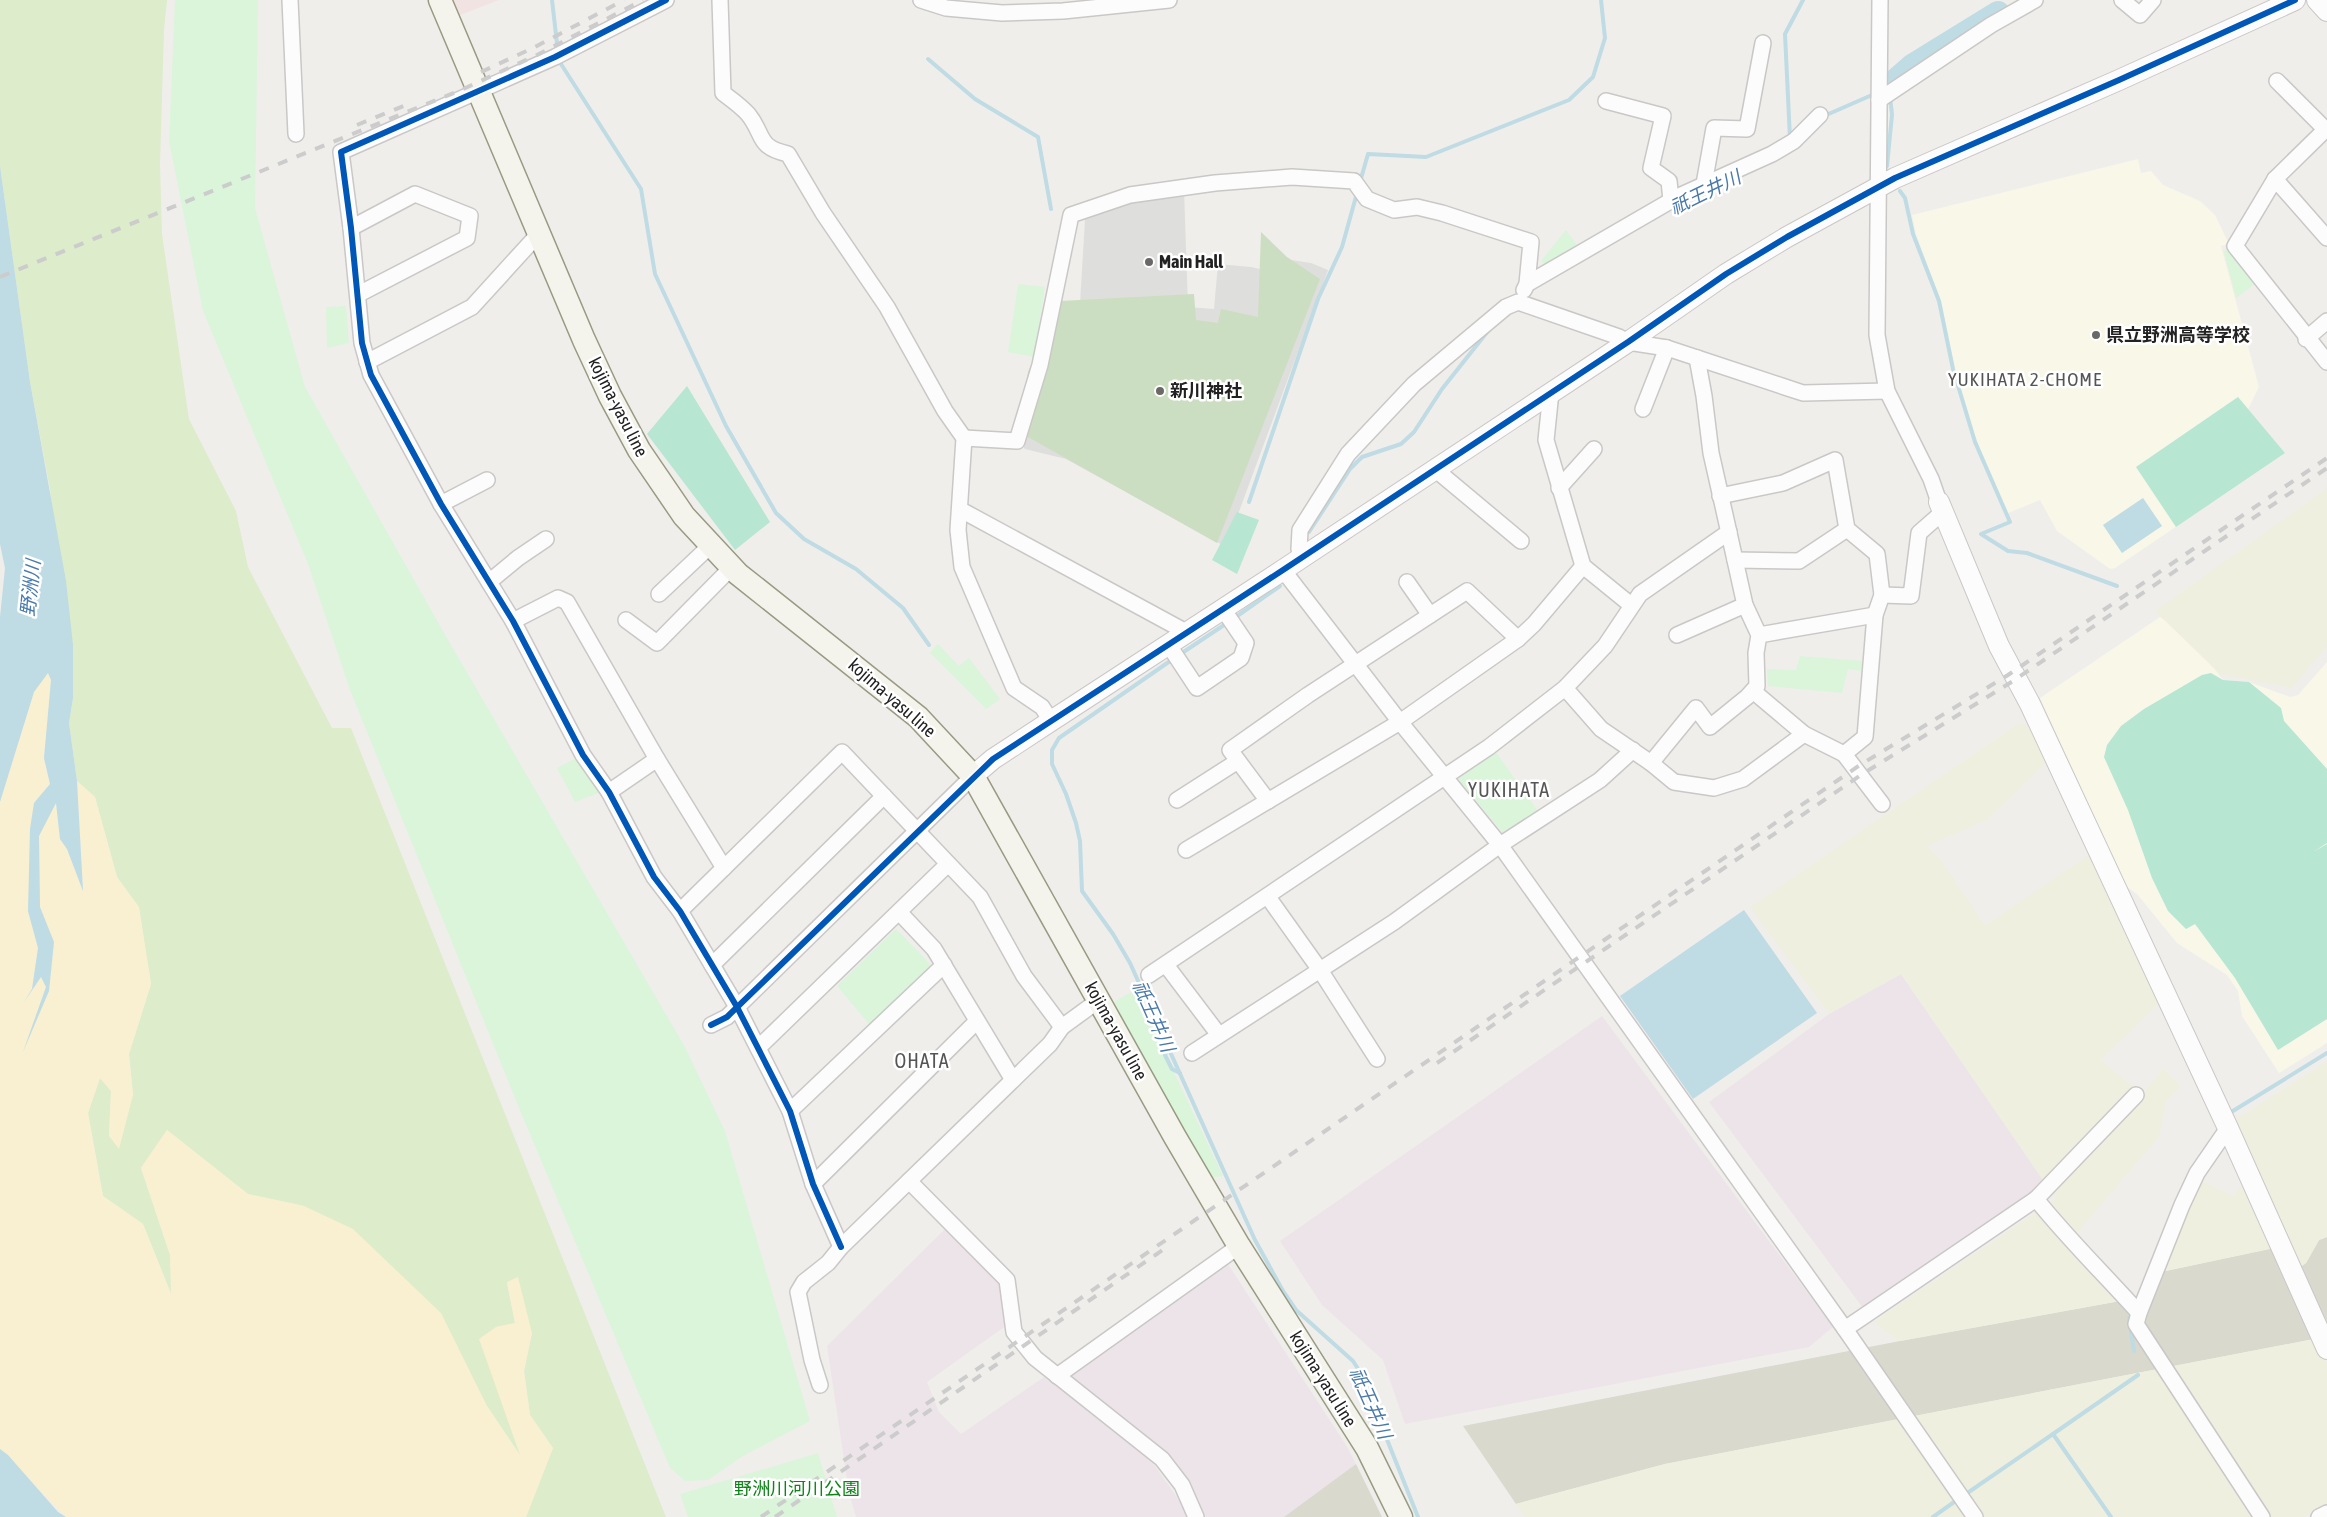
<svg xmlns="http://www.w3.org/2000/svg" width="2327" height="1517" viewBox="0 0 2327 1517" font-family="'Asap Condensed','Noto Sans JP',sans-serif">
	<style>
		.commercial { fill: #f1e3e1 }
		.industrial { fill: #ede4e9 }
		.education { fill: #f8f7e8 }
		.religious { fill: #dededc }
		.construction { fill: #d9d9cd }
		.farmland { fill: #efefdf }
		.grass { fill: #ddeccb }
		.forest { fill: #cbdec1 }
		.sand { fill: #f8f0d0 }
		.park { fill: #daf5da }
		.pitch { fill: #b7e6d2 }
		.water { fill: #bfdbe3 }
		.lines { fill: none; stroke-linecap: round; stroke-linejoin: round }
		.stream { stroke: #bfdbe3; stroke-width: 4 }
		.river { stroke: #bfdbe3; stroke-width: 24 }
		.minor-casing { stroke: #c9c8c7; stroke-width: 18 }
		.tertiary-casing { stroke: #c9c8c7; stroke-width: 22 }
		.secondary-casing { stroke: #999a82; stroke-width: 25 }
		.minor { stroke: #fdfcfc; stroke-width: 15 }
		.tertiary { stroke: #fdfcfc; stroke-width: 20 }
		.secondary { stroke: #f4f4ed; stroke-width: 22 }
		.rail { stroke: #ccc; stroke-width: 4; stroke-dasharray: 10 10; stroke-linecap: butt }
		.cycleway-casing { stroke: #fff; stroke-width: 9 }
		.cycleway { stroke: #0057b8; stroke-width: 6 }
		.poi-dot { fill: #6a6968; stroke: #fff; stroke-width: 2 }
		.labels { text-anchor: middle; stroke-width: 5; stroke-linejoin: round; paint-order: stroke }
		.poi-label { font-size: 18px; font-weight: bold; fill: #222; stroke: #fff; text-anchor: start }
		.street-label { font-size: 18px; fill: #222; stroke: #fff }
		.park-label { font-size: 18px; fill: #0c8416; stroke: #fff }
		.water-label { font-size: 19px; font-style: italic; fill: #4a7aab; stroke: #fff }
		.neighbourhood-label { font-size: 19px; letter-spacing: 1px; fill: #555; stroke: #fff }
		.quarter-label { font-size: 20px; letter-spacing: 1px; fill: #555; stroke: #fff }
	</style>
	<rect width="100%" height="100%" fill="#f0eeeb"/>
	<!-- commercial -->
	<path class="commercial" d="M 454,0 L 499,0 L 460,15 Z"/>
	<!-- industrial -->
	<g class="industrial">
		<path d="M 1901,974 L 2046,1184 L 1863,1308 L 1709,1102 L 1829,1014 Z"/>
		<path d="M 1602,1016 L 1833,1327 L 1809,1347 L 1405,1424 L 1383,1360 L 1322,1305 L 1280,1241 Z"/>
		<path d="M 947,1227 L 1002,1287 L 1007,1325 L 927,1382 L 939,1412 L 961,1434 L 1044,1377 L 1123,1434 L 1155,1466 L 1191,1517 L 856,1517 L 849,1493 L 827,1346 Z"/>
		<path d="M 1226,1261 L 1346,1445 L 1356,1464 L 1284,1517 L 1206,1517 L 1177,1473 L 1070,1381 L 1070,1375 Z"/>
	</g>
	<!-- education -->
	<g class="education">
		<path d="M 2138,159 L 2141,173 L 2151,171 L 2163,185 L 2200,201 L 2215,215 L 2229,244 L 2221,246 L 2259,387 L 2248,409 L 2285,453 L 2115,568 L 2110,569 L 2057,531 L 2040,500 L 2008,513 L 1988,471 L 1972,427 L 1955,370 L 1940,299 L 1916,234 L 1912,215 Z"/>
		<path d="M 2160,617 L 2186,632 L 2223,680 L 2249,682 L 2290,697 L 2298,695 L 2327,662 L 2327,1043 L 2279,1073 L 2242,1016 L 2238,991 L 2227,975 L 2177,943 L 2137,894 L 2126,886 L 2040,698 Z"/>
	</g>
	<!-- religious -->
	<path class="religious" d="M 1184,190 L 1188,307 L 1214,309 L 1218,264 L 1251,267 L 1282,274 L 1285,259 L 1311,263 L 1328,270 L 1226,547 L 1066,459 L 1025,449 L 1019,442 L 1080,304 L 1085,220 L 1082,220 L 1080,214 Z"/>
	<!-- construction -->
	<g class="construction">
		<path d="M 2327,1237 L 2327,1328 L 2296,1270 L 2306,1263 L 2319,1240 Z"/>
		<path d="M 2274,1248 L 2314,1339 L 1665,1464 L 1516,1504 L 1463,1426 L 1900,1341 L 2120,1301 L 2142,1318 L 2161,1272 Z"/>
		<path d="M 1356,1464 L 1382,1517 L 1284,1517 Z"/>
	</g>
	<!-- farmland -->
	<g class="farmland">
		<path d="M 2327,488 L 2327,646 L 2292,688 L 2220,674 L 2155,611 Z"/>
		<path d="M 2019,723 L 2033,726 L 2049,760 L 1987,820 L 1927,846 L 1941,860 L 1985,925 L 2092,853 L 2162,1000 L 2101,1060 L 2142,1094 L 2163,1069 L 2181,1085 L 2166,1102 L 2159,1137 L 2067,1245 L 2120,1301 L 1900,1341 L 1873,1322 L 2056,1199 L 1901,974 L 1829,1014 L 1750,907 Z"/>
		<path d="M 2327,1061 L 2327,1237 L 2319,1240 L 2306,1263 L 2296,1270 L 2235,1120 Z"/>
		<path d="M 2245,1179 L 2274,1248 L 2161,1272 L 2200,1180 L 2234,1196 Z"/>
		<path d="M 2314,1339 L 2327,1363 L 2327,1505 L 2305,1517 L 1525,1517 L 1516,1504 L 1665,1464 Z"/>
	</g>
	<!-- grass -->
	<path class="grass" d="M 0,0 L 167,0 L 164,30 L 160,164 L 162,234 L 189,419 L 236,511 L 248,567 L 332,728 L 351,728 L 666,1517 L 526,1517 L 553,1448 L 530,1415 L 524,1371 L 532,1333 L 507,1283 L 515,1323 L 496,1327 L 506,1415 L 522,1458 L 487,1406 L 304,1206 L 248,1194 L 167,1130 L 141,1168 L 170,1255 L 172,1296 L 143,1224 L 103,1196 L 88,1113 L 100,1078 L 111,1091 L 109,1136 L 133,1095 L 129,1054 L 151,984 L 139,908 L 117,877 L 95,797 L 77,781 L 69,723 L 73,698 L 50,489 L 30,382 L 0,166 Z"/>
	<!-- forest -->
	<path class="forest" d="M 1261,232 L 1287,257 L 1320,279 L 1217,543 L 1019,432 L 1028,372 L 1060,301 L 1194,294 L 1196,320 L 1218,323 L 1221,309 L 1258,317 Z"/>
	<!-- sand -->
	<path class="sand" d="M 48,672 C 58,699 44,730 44,758 C 45,766 48,776 50,784 L 34,803 L 28,911 L 38,948 L 32,989 L 28,998 L 41,977 L 47,987 L 26,1044 L 49,991 L 54,942 L 40,907 L 39,836 L 56,802 L 60,839 L 67,849 L 83,889 L 77,781 L 95,797 L 117,877 L 139,907 L 151,984 L 129,1054 L 133,1095 L 119,1149 L 109,1136 L 111,1091 L 100,1078 L 88,1113 L 103,1196 L 143,1224 L 171,1294 L 170,1255 L 141,1168 L 167,1130 L 248,1194 L 304,1206 L 353,1229 L 441,1313 L 487,1406 L 520,1455 L 479,1339 L 496,1327 L 515,1323 L 507,1282 L 518,1277 L 532,1333 L 524,1371 L 530,1415 L 553,1448 L 526,1517 L 66,1517 L 0,1449 L 0,802 L 34,692 Z"/>
	<!-- park -->
	<g class="park">
		<path d="M 175,0 L 258,0 L 255,208 L 305,387 L 447,638 L 685,1047 L 725,1131 L 810,1421 L 743,1456 L 708,1480 L 685,1481 L 670,1468 L 519,1108 L 350,690 L 308,564 L 203,311 L 169,141 Z"/>
		<path d="M 1566,230 L 1577,245 L 1546,266 L 1541,261 Z"/>
		<path d="M 2229,248 L 2256,283 L 2236,298 L 2224,252 Z"/>
		<path d="M 1018,284 L 1045,287 L 1034,357 L 1008,352 Z"/>
		<path d="M 346,306 L 349,343 L 327,348 L 326,307 Z"/>
		<path d="M 938,644 L 959,666 L 969,658 L 1000,699 L 986,709 L 930,653 Z"/>
		<path d="M 1800,656 L 1863,661 L 1861,671 L 1848,669 L 1842,693 L 1768,686 L 1767,669 L 1796,670 Z"/>
		<path d="M 1495,751 L 1538,811 L 1504,834 L 1458,779 Z"/>
		<path d="M 582,755 L 601,792 L 575,802 L 557,768 Z"/>
		<path d="M 896,929 L 933,967 L 870,1025 L 837,986 Z"/>
		<path d="M 1135,990 L 1223,1176 L 1206,1179 L 1112,1003 Z"/>
		<path d="M 818,1453 L 837,1517 L 688,1517 L 680,1494 Z"/>
	</g>
	<!-- pitch -->
	<g class="pitch">
		<path d="M 687,386 L 770,522 L 735,550 L 647,434 Z"/>
		<path d="M 2238,397 L 2285,453 L 2176,527 L 2136,467 Z"/>
		<path d="M 1237,512 L 1259,520 L 1237,574 L 1212,560 Z"/>
		<path d="M 2211,673 L 2223,680 L 2249,682 L 2281,708 L 2284,721 L 2327,769 L 2327,843 L 2313,852 L 2327,844 L 2327,1019 L 2278,1050 L 2235,978 L 2195,924 L 2186,929 L 2168,911 L 2152,878 L 2128,810 L 2104,757 L 2107,745 L 2121,726 L 2144,709 L 2202,675 Z"/>
	</g>
	<!-- water -->
	<g class="water">
		<path d="M 0,166 L 30,382 L 66,581 L 73,645 L 73,698 L 69,723 L 77,781 L 83,891 L 67,849 L 60,839 L 56,803 L 39,836 L 40,907 L 54,942 L 49,991 L 23,1052 L 46,987 L 41,977 L 24,1002 L 32,989 L 38,948 L 28,911 L 30,829 L 34,803 L 50,784 L 44,758 L 51,680 L 48,673 L 34,692 L 0,802 L 0,617 L 5,568 L 0,544 Z"/>
		<path d="M 2143,498 L 2162,526 L 2122,553 L 2103,525 Z"/>
		<path d="M 1744,910 L 1817,1013 L 1693,1099 L 1620,996 Z"/>
		<path d="M 0,1449 L 8,1455 L 58,1512 L 66,1517 L 0,1517 Z"/>
	</g>
	<g class="lines">
		<!-- stream -->
		<g class="stream">
			<path d="M 552,0 L 558,52"/>
			<path d="M 952,1 L 953,0"/>
			<path d="M 560,59 L 561,64 L 641,189 L 655,274 L 726,426 L 776,513 L 804,539 L 856,569 L 903,608 L 929,645"/>
			<path d="M 928,59 L 975,99 L 1038,137 L 1051,209"/>
			<path d="M 1824,116 L 1872,95"/>
			<path d="M 1790,139 L 1785,34 L 1803,0"/>
			<path d="M 1887,166 L 1892,115 L 1890,96"/>
			<path d="M 1360,182 L 1368,154 L 1426,157 L 1569,100 L 1593,77 L 1605,38 L 1601,0"/>
			<path d="M 1900,191 L 1905,198 L 1913,234 L 1939,301 L 1953,369 L 1975,442 L 2010,522 L 1981,534 L 2008,551 L 2027,553 L 2117,586"/>
			<path d="M 1249,502 L 1318,299 L 1342,247 L 1357,193"/>
			<path d="M 1309,532 L 1350,469 L 1362,457 L 1401,444 L 1414,432 L 1442,389 L 1488,331"/>
			<path d="M 1233,619 L 1280,586"/>
			<path d="M 1179,655 L 1227,623"/>
			<path d="M 1173,659 L 1059,738 L 1052,750 L 1052,764 L 1066,794 L 1076,823 L 1080,841 L 1082,891 L 1113,934 L 1130,963 L 1255,1240 L 1283,1291 L 1296,1310 L 1353,1361 L 1360,1372 L 1418,1517"/>
			<path d="M 1168,1048 L 1165,1055 L 1172,1069 L 1180,1073"/>
			<path d="M 2228,1114 L 2327,1053"/>
			<path d="M 2129,1318 L 2134,1351"/>
			<path d="M 1963,1496 L 2053,1434"/>
			<path d="M 1933,1517 L 1957,1500"/>
			<path d="M 2111,1517 L 2053,1434 L 2138,1375"/>
		</g>
		<!-- river -->
		<path class="river" d="M 1888,87 L 1912,66 L 1998,13"/>
		<!-- minor casing -->
		<g class="minor-casing">
			<g id="minor">
				<path d="M 290,0 L 296,134"/>
				<path d="M 666,0 L 555,57 L 341,152 L 351,228 L 362,343 L 371,375 L 441,504 L 513,621 L 583,755 L 609,792 L 654,877 L 680,911 L 737,1007 L 790,1111 L 813,1184 L 841,1247"/>
				<path d="M 720,0 L 723,93 C 731,99 741,106 748,114 C 765,135 756,147 788,154 L 823,213 L 887,307 L 945,411 L 964,438 L 958,530 L 962,567 L 1014,688 L 1042,707 L 1051,721"/>
				<path d="M 921,0 L 946,8 L 1002,13 L 1063,11 L 1169,0"/>
				<path d="M 1880,0 L 1877,335 L 1887,391 L 1931,479 L 1939,502"/>
				<path d="M 2122,0 L 2140,15 L 2153,0"/>
				<path d="M 2277,81 L 2327,131"/>
				<path d="M 1879,100 L 1991,25 L 2035,0"/>
				<path d="M 1606,101 L 1663,116 L 1651,168 L 1669,181 L 1671,200"/>
				<path d="M 2325,130 L 2275,179 L 2235,246 L 2327,362"/>
				<path d="M 2275,179 L 2327,238"/>
				<path d="M 1704,184 L 1714,128 L 1747,129 L 1763,43"/>
				<path d="M 351,228 L 415,194 L 470,216 L 467,238 L 359,294"/>
				<path d="M 1524,290 L 1527,284 L 1679,196 L 1772,154 L 1794,141 L 1820,115"/>
				<path d="M 2306,339 L 2327,321"/>
				<path d="M 367,362 L 472,307 L 533,240 L 541,236"/>
				<path d="M 1551,392 L 1546,440 L 1583,566 L 1631,605"/>
				<path d="M 1643,409 L 1667,348"/>
				<path d="M 964,438 L 1017,441 L 1040,365 L 1071,215 L 1130,195 L 1215,183 L 1292,177 L 1354,181 L 1367,199 L 1394,210 L 1417,207 L 1442,213 L 1531,242 L 1527,284"/>
				<path d="M 1442,475 L 1521,541"/>
				<path d="M 1559,488 L 1594,449"/>
				<path d="M 1720,496 L 1783,483 L 1835,460 L 1847,529 L 1877,554 L 1882,595 L 1875,615 L 1865,737 L 1844,754 L 1882,804"/>
				<path d="M 441,504 L 487,480"/>
				<path d="M 961,510 L 1188,633"/>
				<path d="M 1302,557 L 1299,549 L 1300,530 L 1348,454 L 1414,384 L 1506,307 L 1518,302 L 1619,337 L 1628,342 L 1667,348 L 1803,393 L 1887,391"/>
				<path d="M 1735,560 L 1799,561 L 1847,529"/>
				<path d="M 1283,570 L 1400,722 L 1500,845 L 1845,1329 L 1975,1517"/>
				<path d="M 489,582 L 518,558 L 546,539"/>
				<path d="M 1407,582 L 1430,615"/>
				<path d="M 659,594 L 711,545"/>
				<path d="M 1882,595 L 1911,596 L 1919,533 L 1944,511"/>
				<path d="M 626,620 L 657,643 L 732,567"/>
				<path d="M 513,621 L 558,598 L 567,602 L 657,759 L 724,868"/>
				<path d="M 1677,635 L 1745,605"/>
				<path d="M 1759,635 L 1875,615"/>
				<path d="M 1168,644 L 1197,688 L 1241,658 L 1246,643 L 1223,609"/>
				<path d="M 1565,688 L 1601,729 L 1651,763 L 1674,782 L 1714,788 L 1743,779 L 1804,734 L 1844,754"/>
				<path d="M 1753,691 L 1804,734"/>
				<path d="M 1651,763 L 1696,708 L 1710,727 L 1747,697 L 1757,686 L 1756,653 L 1759,635 L 1745,605 L 1725,515 L 1711,453 L 1704,396 L 1697,358"/>
				<path d="M 609,792 L 657,759"/>
				<path d="M 1177,800 L 1238,761"/>
				<path d="M 1268,801 L 1230,750 L 1308,695 L 1467,591 L 1518,639"/>
				<path d="M 1186,850 L 1400,722 L 1518,639 L 1534,624 L 1583,566"/>
				<path d="M 1268,897 L 1320,970 L 1377,1059"/>
				<path d="M 680,911 L 842,752 L 980,897 L 1024,976 L 1062,1027"/>
				<path d="M 900,913 L 934,949 L 1013,1080"/>
				<path d="M 712,965 L 884,796"/>
				<path d="M 1166,965 L 1219,1035"/>
				<path d="M 1149,975 L 1489,747 L 1565,688 L 1605,646 L 1640,594 L 1729,532"/>
				<path d="M 711,1025 L 727,1017 L 973,776"/>
				<path d="M 758,1048 L 948,864"/>
				<path d="M 1192,1053 L 1394,922 L 1500,845 L 1600,780 L 1633,750"/>
				<path d="M 790,1111 L 944,965"/>
				<path d="M 2228,1128 L 2197,1173 L 2182,1205 L 2139,1313 L 2136,1324 L 2262,1517"/>
				<path d="M 909,1181 L 1007,1280 L 1014,1332 L 1035,1358 L 1162,1459 L 1182,1485 L 1196,1517"/>
				<path d="M 813,1184 L 977,1021"/>
				<path d="M 2036,1199 L 2136,1095"/>
				<path d="M 1845,1329 L 2036,1199 C 2068,1239 2105,1275 2139,1313"/>
				<path d="M 1057,1376 L 1239,1246"/>
				<path d="M 820,1385 L 812,1360 L 798,1292 L 804,1282 L 828,1263 L 841,1247 L 1050,1044 L 1062,1027 L 1099,1000"/>
				<path d="M 2319,1517 L 2327,1513"/>
			</g>
		</g>
		<!-- tertiary casing -->
		<g class="tertiary-casing">
			<g id="tertiary">
				<path d="M 2317,0 L 2327,11"/>
				<path d="M 1939,502 L 1999,646 L 2030,704 L 2228,1128 L 2327,1349"/>
				<path d="M 973,776 L 993,759 L 1051,721 L 1283,570 L 1628,342 L 1726,274 L 1787,237 L 1895,178 L 2119,80 L 2295,0"/>
			</g>
		</g>
		<!-- secondary casing -->
		<g class="secondary-casing">
			<path id="secondary" d="M 440,0 L 584,340 L 610,396 L 639,450 L 684,516 L 738,574 L 918,717 L 973,776 L 1175,1137 L 1239,1246 L 1367,1448 L 1401,1517"/>
		</g>
		<!-- minor -->
		<use href="#minor" class="minor"/>
		<!-- tertiary -->
		<use href="#tertiary" class="tertiary"/>
		<!-- secondary -->
		<use href="#secondary" class="secondary"/>
		<!-- rail -->
		<g class="rail">
			<path d="M 481,72 L 533,48 L 624,0"/>
			<path d="M 357,125 L 406,105"/>
			<path d="M 0,277 L 461,90 L 537,55 L 643,0"/>
			<path d="M 1437,1063 L 1864,773 L 2013,681 L 2327,468"/>
			<path d="M 761,1517 L 1860,765 L 2008,675 L 2327,458"/>
			<path d="M 775,1517 L 1164,1249"/>
		</g>
		<!-- cycleway casing -->
		<g class="cycleway-casing">
			<g id="cycleway">
				<path d="M 666,0 L 555,57 L 341,152 L 351,228 L 362,343 L 371,375 L 441,504 L 513,621 L 583,755 L 609,792 L 654,877 L 680,911 L 737,1007 L 790,1111 L 813,1184 L 841,1247"/>
				<path d="M 711,1025 L 727,1017 L 993,759 L 1283,570 L 1628,342 L 1726,274 L 1787,237 L 1895,178 L 2119,80 L 2295,0"/>
			</g>
		</g>
		<!-- cycleway -->
		<use href="#cycleway" class="cycleway"/>
	</g>
	<!-- markers -->
	<g class="poi-dot">
		<circle cx="1149" cy="262" r="5"/>
		<circle cx="2096" cy="335" r="5"/>
		<circle cx="1160" cy="391" r="5"/>
	</g>
	<g class="labels">
		<!-- poi labels -->
		<g class="poi-label">
			<text x="1159" y="268">Main Hall</text>
			<text x="2106" y="341">県立野洲高等学校</text>
			<text x="1170" y="397">新川神社</text>
		</g>
		<!-- street labels -->
		<g class="street-label">
			<text transform="translate(618 407) rotate(63)" y="6">kojima-yasu line</text>
			<text transform="translate(892 698) rotate(41)" y="6">kojima-yasu line</text>
			<text transform="translate(1116 1031) rotate(61)" y="6">kojima-yasu line</text>
			<text transform="translate(1323 1379) rotate(58)" y="6">kojima-yasu line</text>
		</g>
		<!-- park labels -->
		<g class="park-label">
			<text x="797" y="1495">野洲川河川公園</text>
		</g>
		<!-- water labels -->
		<g class="water-label">
			<text transform="translate(1705 192) rotate(-26)" y="7">祇王井川</text>
			<text transform="translate(30 588) rotate(-84)" y="7">野洲川</text>
			<text transform="translate(1154 1016) rotate(66)" y="7">祇王井川</text>
			<text transform="translate(1371 1403) rotate(66)" y="7">祇王井川</text>
		</g>
		<!-- neighbourhood labels -->
		<g class="neighbourhood-label">
			<text x="2025" y="386">YUKIHATA 2-CHOME</text>
		</g>
		<!-- quarter labels -->
		<g class="quarter-label">
			<text x="1509" y="797">YUKIHATA</text>
			<text x="922" y="1068">OHATA</text>
		</g>
	</g>
</svg>
